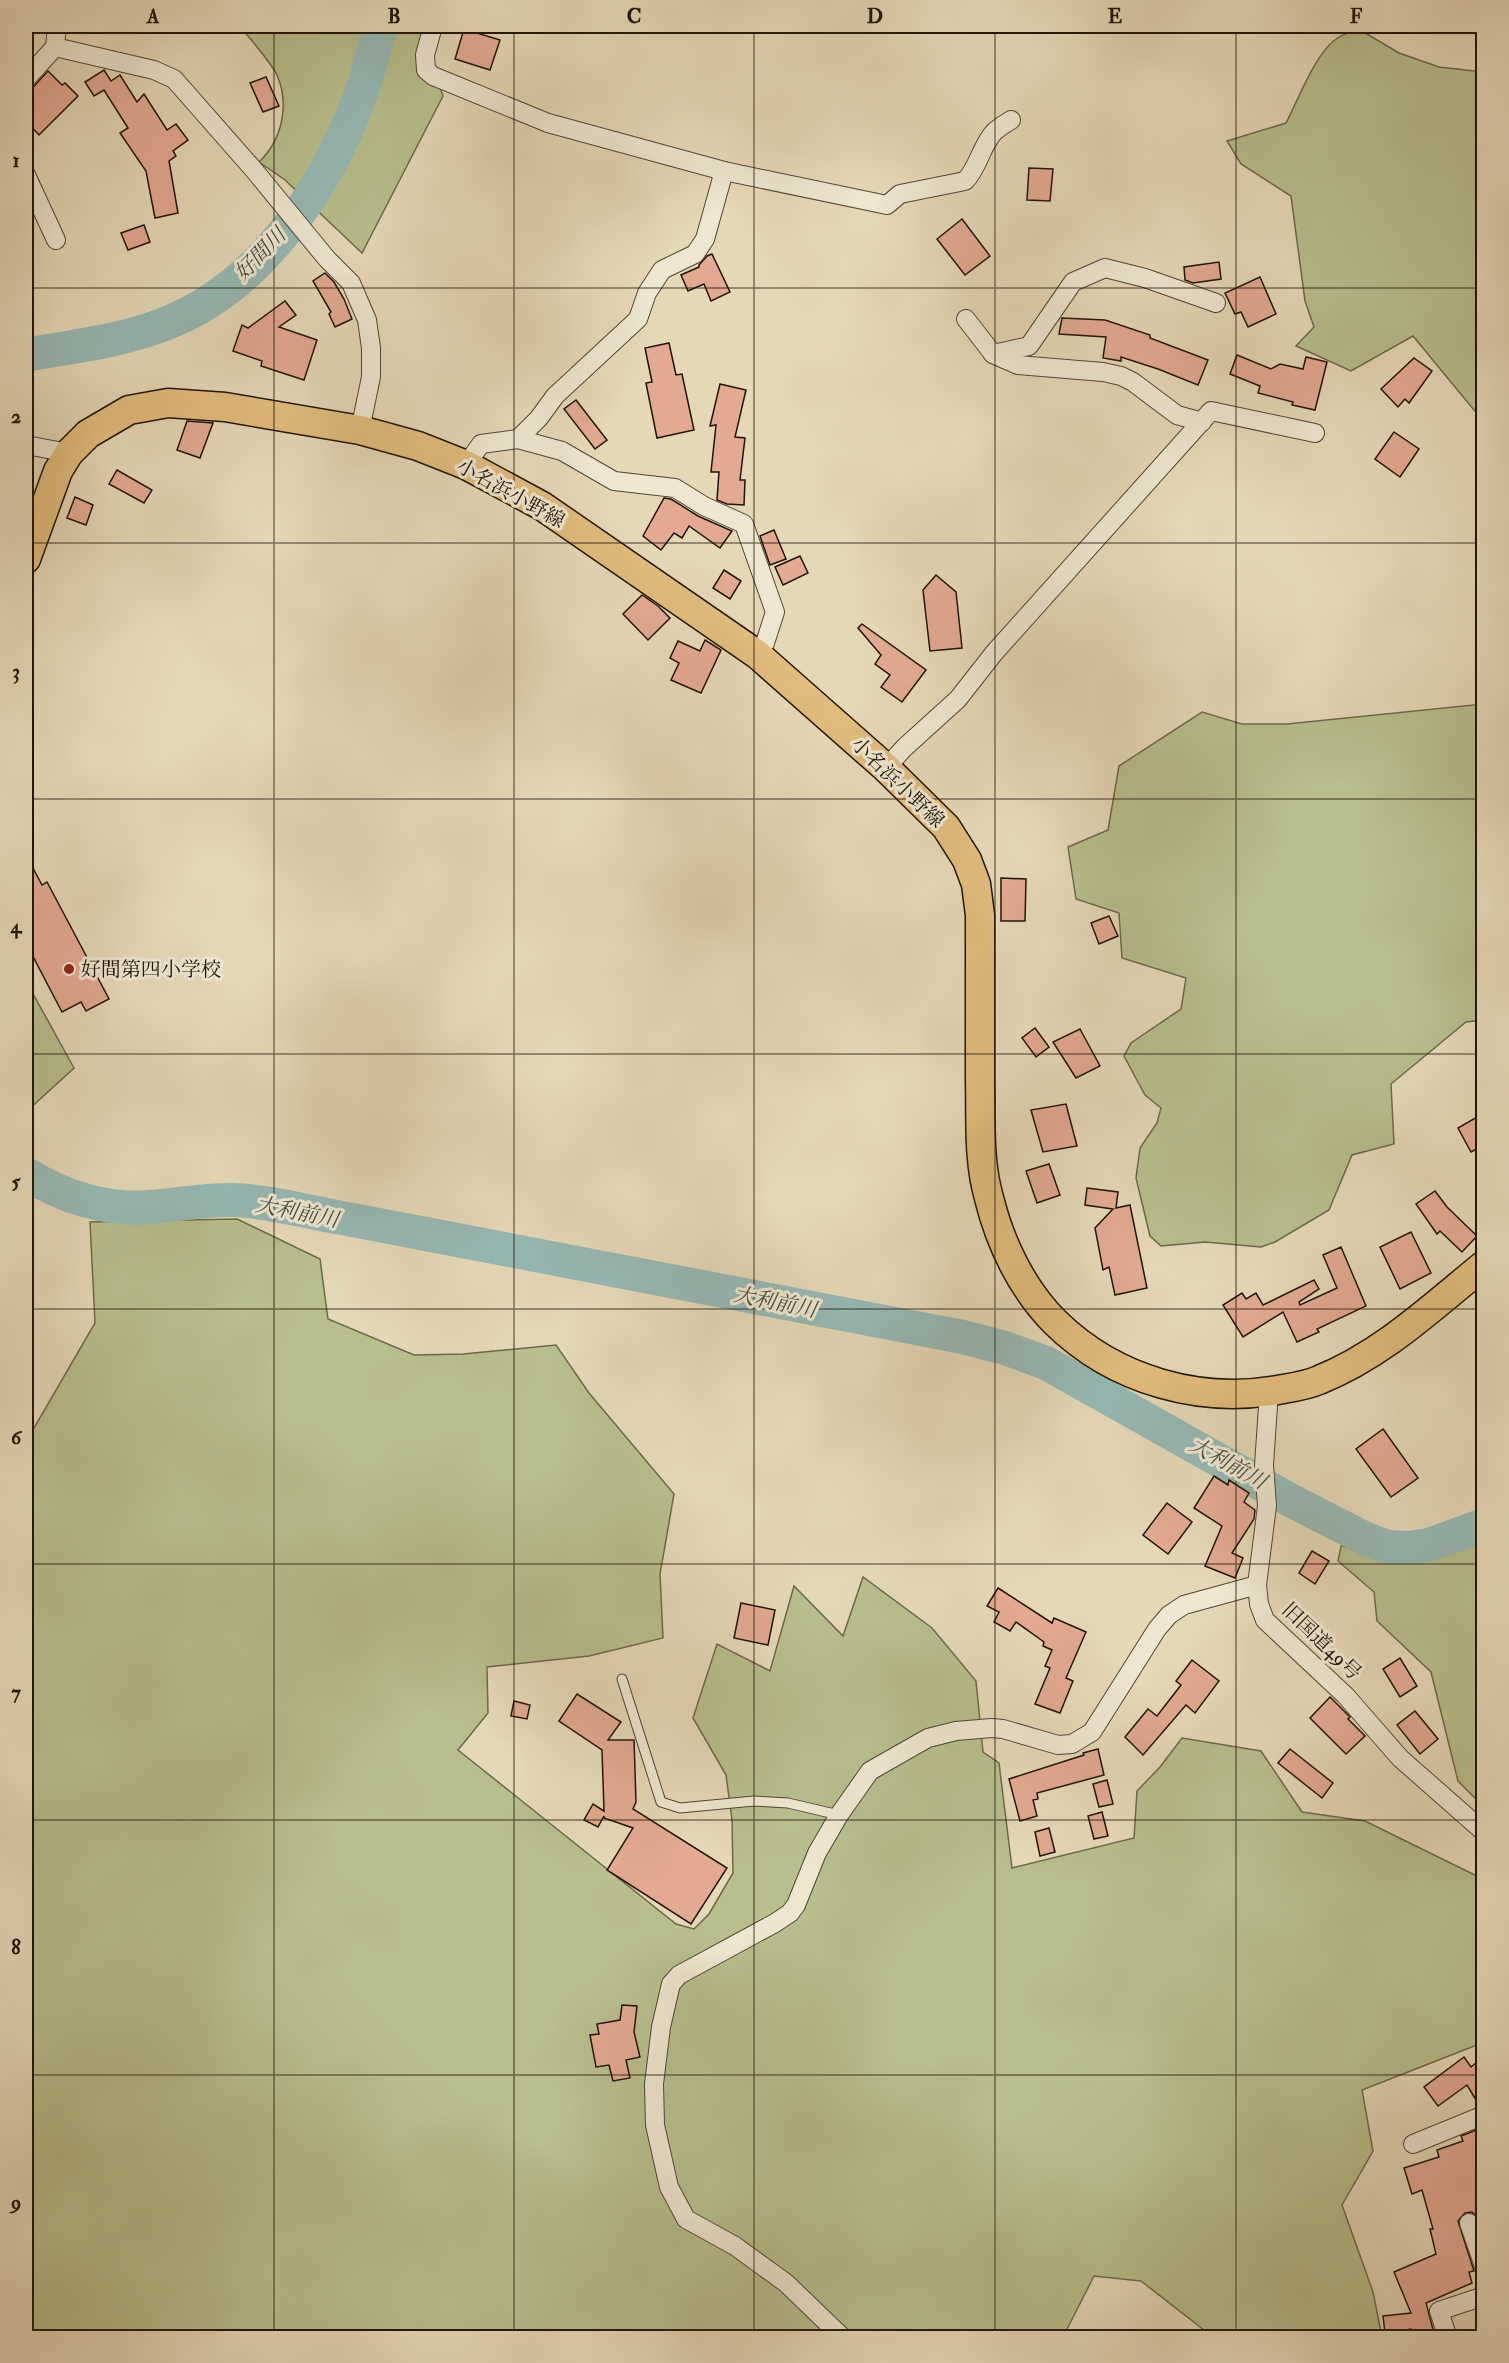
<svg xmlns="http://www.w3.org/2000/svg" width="1509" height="2363" viewBox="0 0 1509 2363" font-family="'IM FELL Double Pica','Noto Serif JP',serif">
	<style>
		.green { fill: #b8be8c; stroke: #6c694a; stroke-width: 1.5 }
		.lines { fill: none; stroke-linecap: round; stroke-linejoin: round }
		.river { stroke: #96b9b4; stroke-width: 34 }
		.building { fill: #e3a992; stroke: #1f1409; stroke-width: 1.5 }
		.service-casing { stroke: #504534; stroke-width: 11 }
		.minor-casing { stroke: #504534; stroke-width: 20 }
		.primary-casing { stroke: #1f1409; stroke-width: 31 }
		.service { stroke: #eee6d0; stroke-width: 9 }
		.minor { stroke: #eee6d0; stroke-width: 18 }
		.primary { stroke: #e2bc7c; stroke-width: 28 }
		.grid { fill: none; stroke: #1f1409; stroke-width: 1.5; stroke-opacity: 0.55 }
		.poi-dot { fill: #8f2418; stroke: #eee6d0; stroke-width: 2 }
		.labels { text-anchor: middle; stroke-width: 6; stroke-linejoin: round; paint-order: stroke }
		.street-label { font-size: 20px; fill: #1f1409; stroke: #eee6d0 }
		.poi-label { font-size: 20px; fill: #1f1409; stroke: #eee6d0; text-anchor: start }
		.water-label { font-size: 21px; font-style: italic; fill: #494e45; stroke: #eee6d0 }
		.neatline { fill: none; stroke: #1f1409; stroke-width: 2 }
		.grid-label { font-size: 20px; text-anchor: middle; font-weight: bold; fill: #1f1409 }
	</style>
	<rect width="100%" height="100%" fill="#e5d8b7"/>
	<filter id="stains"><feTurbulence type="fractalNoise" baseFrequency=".00333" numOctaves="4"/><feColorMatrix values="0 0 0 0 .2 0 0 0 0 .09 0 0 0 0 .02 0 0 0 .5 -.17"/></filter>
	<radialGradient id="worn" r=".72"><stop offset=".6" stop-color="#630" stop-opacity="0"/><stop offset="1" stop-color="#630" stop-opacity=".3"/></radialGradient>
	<!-- green -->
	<g class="green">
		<path d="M 240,26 L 418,26 L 443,96 L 362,253 L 285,180 L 259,162 C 282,140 290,105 277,75 C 270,61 250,39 240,26 Z"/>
		<path d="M 1362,31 L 1399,53 L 1439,67 L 1483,72 L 1483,421 L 1413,336 L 1351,371 L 1296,346 L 1314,327 L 1305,301 L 1291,196 L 1241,164 L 1227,141 L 1286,123 C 1298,100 1315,54 1336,39 C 1344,33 1352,32 1362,31 Z"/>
		<path d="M 1483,704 L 1483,1020 L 1466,1022 L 1391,1084 L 1394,1144 L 1352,1155 L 1329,1210 L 1275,1242 L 1261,1247 L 1205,1242 L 1161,1246 L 1150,1236 L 1136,1178 L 1140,1148 L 1157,1123 L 1161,1108 L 1145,1095 L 1124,1056 L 1131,1043 L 1181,1009 L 1186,978 L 1122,958 L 1119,913 L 1076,899 L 1068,847 L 1108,830 L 1119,766 L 1202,712 L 1242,724 L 1287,724 Z"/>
		<path d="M 26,981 L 74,1068 L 27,1111 L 26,1111 Z"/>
		<path d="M 237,1219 L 320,1259 L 328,1319 L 414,1355 L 463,1354 L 556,1345 L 589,1393 L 674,1494 L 660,1574 L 663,1638 L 589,1656 L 487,1667 L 488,1713 L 458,1750 L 676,1924 L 694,1929 L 709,1914 L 733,1873 L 732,1820 L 726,1775 L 693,1718 L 717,1644 L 770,1671 L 794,1586 L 843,1636 L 863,1577 L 932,1628 L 976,1681 L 983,1752 L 999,1763 L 1012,1868 L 1134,1838 L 1137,1791 L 1160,1767 L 1182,1738 L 1261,1751 L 1302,1812 L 1365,1821 L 1483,1879 L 1482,2043 L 1362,2090 L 1373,2151 L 1342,2205 L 1373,2292 L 1382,2337 L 1213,2337 L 1141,2281 L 1094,2276 L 1063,2337 L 26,2338 L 26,1435 L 30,1435 L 95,1323 L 90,1222 Z"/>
		<path d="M 1483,1537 L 1484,1537 L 1483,1806 L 1458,1781 L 1431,1672 L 1377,1621 L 1374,1592 L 1338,1561 L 1341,1546 L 1385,1553 L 1460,1545 Z"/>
	</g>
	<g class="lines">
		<!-- river -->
		<g class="river">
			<path d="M 26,355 C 74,346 126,341 172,321 C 260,284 324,191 357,104 C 367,79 373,52 381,26"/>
			<path d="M 26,1174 C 64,1197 105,1211 151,1207 C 179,1205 205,1199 233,1200 C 267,1201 303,1211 337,1217 L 963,1337 L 1005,1348 L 1046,1363 L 1290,1500 L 1366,1539 L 1387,1547 L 1408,1548 L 1429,1545 L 1484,1525"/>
		</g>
	</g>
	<!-- building -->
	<g class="building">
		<path d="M 464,29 L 500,40 L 490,70 L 455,59 Z"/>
		<path d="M 104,70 L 111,81 L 120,75 L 137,102 L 144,94 L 167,130 L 176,124 L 188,140 L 173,151 L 176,156 L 169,161 L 178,213 L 155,218 L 146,171 L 120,133 L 128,128 L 104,90 L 94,96 L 85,82 Z"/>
		<path d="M 48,71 L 62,85 L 65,83 L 78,96 L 39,135 L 26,121 L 26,95 Z"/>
		<path d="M 266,77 L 279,106 L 263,112 L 250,83 Z"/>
		<path d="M 1029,168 L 1053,169 L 1050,201 L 1027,200 Z"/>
		<path d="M 962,219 L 990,256 L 965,275 L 937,239 Z"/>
		<path d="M 144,225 L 150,242 L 128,250 L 121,233 Z"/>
		<path d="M 712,254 L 730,292 L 711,301 L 704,284 L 688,291 L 681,275 L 699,267 L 699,265 L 707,256 Z"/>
		<path d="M 1219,262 L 1221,279 L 1193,283 L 1185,280 L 1184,267 Z"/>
		<path d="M 325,273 L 334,282 L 344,299 L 352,319 L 335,327 L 329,314 L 331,312 L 313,281 Z"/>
		<path d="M 1260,277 L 1276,314 L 1248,327 L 1241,312 L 1235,314 L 1225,293 Z"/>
		<path d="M 285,301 L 296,315 L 279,327 L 317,340 L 304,380 L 261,366 L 262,361 L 233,351 L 242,325 L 248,328 Z"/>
		<path d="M 1062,318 L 1105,320 L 1150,335 L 1150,338 L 1208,360 L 1198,385 L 1158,369 L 1121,357 L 1121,361 L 1103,358 L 1106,337 L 1059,334 Z"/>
		<path d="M 669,343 L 676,375 L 682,374 L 694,430 L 657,438 L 646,383 L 652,382 L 645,348 Z"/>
		<path d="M 1237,355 L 1271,369 L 1280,364 L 1303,369 L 1306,357 L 1327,362 L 1315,410 L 1292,405 L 1293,402 L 1258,393 L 1260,386 L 1230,374 Z"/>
		<path d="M 1414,358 L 1432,371 L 1409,403 L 1405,399 L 1398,407 L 1381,389 Z"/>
		<path d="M 720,384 L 746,390 L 735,437 L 745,438 L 740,480 L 745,480 L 744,505 L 727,504 L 717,500 L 719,472 L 711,472 L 716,425 L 710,426 Z"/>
		<path d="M 576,400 L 607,440 L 595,449 L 564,409 Z"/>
		<path d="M 187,421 L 213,423 L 200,458 L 177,450 Z"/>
		<path d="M 1394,432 L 1419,449 L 1400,477 L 1375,459 Z"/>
		<path d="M 117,470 L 152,490 L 144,503 L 109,484 Z"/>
		<path d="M 75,497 L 93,505 L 86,525 L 67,518 Z"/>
		<path d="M 664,498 L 671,499 L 698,516 L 732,531 L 720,548 L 689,526 L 682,538 L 674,533 L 661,550 L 643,536 Z"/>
		<path d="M 774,530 L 786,559 L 770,565 L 760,536 Z"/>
		<path d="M 800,556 L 808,573 L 783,585 L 775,567 Z"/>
		<path d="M 724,570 L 741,581 L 730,599 L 713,588 Z"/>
		<path d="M 936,575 L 956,592 L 962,648 L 930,651 L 923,590 Z"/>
		<path d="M 642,595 L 658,606 L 670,618 L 648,640 L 623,614 Z"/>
		<path d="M 862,624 L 926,670 L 902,702 L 881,687 L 890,675 L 875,664 L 881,655 L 858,628 Z"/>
		<path d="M 705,640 L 721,650 L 701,693 L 671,680 L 679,663 L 670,658 L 678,641 L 700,651 Z"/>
		<path d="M 26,855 L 42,885 L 47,882 L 109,999 L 86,1011 L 81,1002 L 62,1012 L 26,943 Z"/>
		<path d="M 1001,878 L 1026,879 L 1025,921 L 1001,921 Z"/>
		<path d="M 1109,916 L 1118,936 L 1099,944 L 1091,923 Z"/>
		<path d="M 1035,1028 L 1049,1047 L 1036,1057 L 1022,1038 Z"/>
		<path d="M 1080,1029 L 1100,1066 L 1076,1078 L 1053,1042 Z"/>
		<path d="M 1066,1104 L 1077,1146 L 1043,1152 L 1031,1110 Z"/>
		<path d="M 1477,1117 L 1484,1128 L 1484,1145 L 1471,1152 L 1458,1128 Z"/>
		<path d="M 1049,1164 L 1060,1195 L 1037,1203 L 1026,1171 Z"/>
		<path d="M 1087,1188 L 1118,1192 L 1116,1208 L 1130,1205 L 1147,1288 L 1115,1295 L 1109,1267 L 1103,1270 L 1095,1228 L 1113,1209 L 1085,1205 Z"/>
		<path d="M 1435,1191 L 1447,1207 L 1477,1236 L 1462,1252 L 1440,1231 L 1437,1234 L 1416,1204 Z"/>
		<path d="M 1411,1232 L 1431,1273 L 1400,1289 L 1380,1247 Z"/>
		<path d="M 1341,1247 L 1366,1306 L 1317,1329 L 1319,1332 L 1297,1342 L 1283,1312 L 1243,1337 L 1223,1305 L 1242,1293 L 1246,1299 L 1256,1293 L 1263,1305 L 1314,1280 L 1319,1289 L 1299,1302 L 1300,1305 L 1337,1288 L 1323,1255 Z"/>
		<path d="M 1383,1429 L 1418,1478 L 1391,1497 L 1356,1449 Z"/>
		<path d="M 1214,1476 L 1228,1485 L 1229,1480 L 1249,1493 L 1244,1502 L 1255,1510 L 1254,1519 L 1232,1553 L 1243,1558 L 1235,1578 L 1205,1566 L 1222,1526 L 1194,1508 Z"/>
		<path d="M 1167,1503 L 1192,1522 L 1168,1554 L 1143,1535 Z"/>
		<path d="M 1312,1551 L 1329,1561 L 1315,1584 L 1299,1573 Z"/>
		<path d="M 998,1588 L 1052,1623 L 1054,1618 L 1086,1632 L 1066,1678 L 1073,1681 L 1060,1713 L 1035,1704 L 1050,1668 L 1045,1666 L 1052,1650 L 1043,1646 L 1044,1642 L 1016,1622 L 1010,1631 L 994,1622 L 999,1612 L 987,1606 Z"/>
		<path d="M 741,1603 L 775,1610 L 768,1645 L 734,1638 Z"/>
		<path d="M 1400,1658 L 1417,1686 L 1400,1697 L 1383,1669 Z"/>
		<path d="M 1192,1660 L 1219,1681 L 1195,1713 L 1186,1705 L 1143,1755 L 1125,1737 L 1148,1709 L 1157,1716 L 1181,1685 L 1176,1681 Z"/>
		<path d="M 577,1694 L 621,1722 L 608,1740 L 634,1740 L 636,1802 L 633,1809 L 727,1868 L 691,1924 L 607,1870 L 633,1828 L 604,1818 L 604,1816 L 598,1827 L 584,1820 L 593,1804 L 604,1811 L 602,1750 L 559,1721 Z"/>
		<path d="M 1330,1697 L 1350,1717 L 1348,1719 L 1365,1736 L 1346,1754 L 1310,1718 Z"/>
		<path d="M 514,1701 L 530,1705 L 527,1719 L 511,1716 Z"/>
		<path d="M 1415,1711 L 1438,1739 L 1420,1754 L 1397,1725 Z"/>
		<path d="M 1098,1749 L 1104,1775 L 1037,1793 L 1038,1799 L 1033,1800 L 1037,1816 L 1020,1821 L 1009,1779 L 1084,1755 L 1083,1753 Z"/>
		<path d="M 1290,1749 L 1333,1783 L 1322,1798 L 1278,1763 Z"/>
		<path d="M 1107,1780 L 1113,1804 L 1099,1807 L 1093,1784 Z"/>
		<path d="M 1102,1812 L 1108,1836 L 1094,1839 L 1088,1816 Z"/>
		<path d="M 1049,1828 L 1055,1852 L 1040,1856 L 1035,1832 Z"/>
		<path d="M 622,2005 L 637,2006 L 634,2032 L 640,2057 L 626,2060 L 630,2078 L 613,2081 L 609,2065 L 596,2067 L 590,2035 L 599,2034 L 597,2024 L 620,2020 Z"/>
		<path d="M 1484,2056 L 1484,2104 L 1479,2105 L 1467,2085 L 1438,2106 L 1424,2087 L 1464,2057 L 1471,2067 Z"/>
		<path d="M 1484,2127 L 1484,2230 L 1479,2219 L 1472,2212 L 1465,2213 L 1458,2221 L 1474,2271 L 1469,2272 L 1472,2283 L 1426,2303 L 1435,2337 L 1413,2337 L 1411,2329 L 1385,2333 L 1383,2316 L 1411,2313 L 1394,2272 L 1436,2254 L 1430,2229 L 1433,2229 L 1422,2190 L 1412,2194 L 1404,2168 L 1439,2157 L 1437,2150 L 1463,2141 L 1461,2136 Z"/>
	</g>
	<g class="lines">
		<!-- service casing -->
		<g class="service-casing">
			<path id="service" d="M 622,1679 L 661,1802 L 680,1808 L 754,1801 L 788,1803 L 839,1815"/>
		</g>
		<!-- minor casing -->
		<g class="minor-casing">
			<g id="minor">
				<path d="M 57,26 L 55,47 L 154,70 L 174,79 L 254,170 L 327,259 L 351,283 L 367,320 L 371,348 L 371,377 L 360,430"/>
				<path d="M 433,26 L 425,55 L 426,70 L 433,76 L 548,123 L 724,171 L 887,205 L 900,194 L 965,181 C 979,167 981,145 995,131 C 1000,127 1006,123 1011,120"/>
				<path d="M 26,79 L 55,47"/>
				<path d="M 26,175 L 56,240"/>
				<path d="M 966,319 L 993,354 L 1018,365 L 1103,372 L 1121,376 L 1133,382 L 1177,415 L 1202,422"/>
				<path d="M 993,354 L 1029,346 L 1073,282 L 1105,268 L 1145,278 L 1216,303"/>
				<path d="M 518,439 L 562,451 L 614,481 L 675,488 L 704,506 L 744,524 L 775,612 L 765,643 L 758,655"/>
				<path d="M 26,445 L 69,453"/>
				<path d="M 466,465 L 481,444 L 518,439 L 539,418 L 555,396 L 638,319 L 647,293 L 662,270 L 695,254 L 705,239 L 724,171"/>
				<path d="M 886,768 L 904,748 L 958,699 L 994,653 L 1211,411 L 1315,433"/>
				<path d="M 1269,1392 L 1264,1465 L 1267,1506 L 1257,1585 L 1259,1604 L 1265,1620 L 1346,1696 L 1400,1758 L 1484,1832"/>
				<path d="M 1413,2144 L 1484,2115"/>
				<path d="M 1469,2223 L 1484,2266"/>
				<path d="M 843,2338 L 786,2283 L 735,2246 L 686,2219 L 669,2187 L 655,2125 L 654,2084 L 661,2027 L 671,1984 L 679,1975 L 775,1923 L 790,1913 L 796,1905 L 817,1853 L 839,1815 L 870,1771 L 928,1738 L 956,1731 L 992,1728 L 1003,1729 L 1058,1745 L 1072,1744 L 1092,1732 L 1157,1629 L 1169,1615 L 1184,1605 L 1257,1585"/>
				<path d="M 1448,2338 L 1439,2311 L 1484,2296"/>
			</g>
		</g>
		<!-- primary casing -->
		<g class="primary-casing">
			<path id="primary" d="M 26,559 L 58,471 L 69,453 L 88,434 L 129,410 L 168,403 L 225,407 L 360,430 L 418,446 L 466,465 L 542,506 L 758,655 L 886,768 L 946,827 L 967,860 L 976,884 L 980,915 C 980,970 980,1025 980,1080 C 981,1119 978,1160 989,1198 C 1000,1243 1022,1289 1055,1322 C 1115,1381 1202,1405 1283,1389 C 1295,1387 1308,1385 1319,1380 C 1382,1355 1432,1307 1484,1265"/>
		</g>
		<!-- service -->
		<use href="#service" class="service"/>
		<!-- minor -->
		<use href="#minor" class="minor"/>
		<!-- primary -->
		<use href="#primary" class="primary"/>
	</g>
	<!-- grid -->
	<path class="grid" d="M 274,26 L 274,2338M 514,26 L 514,2338M 754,26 L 754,2338M 995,26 L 995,2338M 1236,26 L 1236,2338M 26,288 L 1484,288M 26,543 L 1484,543M 26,799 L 1484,799M 26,1054 L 1484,1054M 26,1309 L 1484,1309M 26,1564 L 1484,1564M 26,1820 L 1484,1820M 26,2075 L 1484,2075"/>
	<!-- markers -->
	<circle class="poi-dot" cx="69" cy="969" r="6"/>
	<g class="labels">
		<!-- street labels -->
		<g class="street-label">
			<text transform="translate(511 493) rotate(29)" y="7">小名浜小野線</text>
			<text transform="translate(898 782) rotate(44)" y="7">小名浜小野線</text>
			<text transform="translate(1322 1641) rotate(44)" y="7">旧国道49号</text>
		</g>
		<!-- poi labels -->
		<g class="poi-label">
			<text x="81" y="976">好間第四小学校</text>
		</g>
		<!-- water labels -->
		<g class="water-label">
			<text transform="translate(260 254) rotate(-46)" y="7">好間川</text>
			<text transform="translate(297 1212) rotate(11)" y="7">大利前川</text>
			<text transform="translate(775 1302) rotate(11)" y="7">大利前川</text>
			<text transform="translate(1228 1463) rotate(29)" y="7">大利前川</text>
		</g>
	</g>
	<!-- margin -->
	<rect width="1509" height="2363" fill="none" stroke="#e5d8b7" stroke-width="66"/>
	<rect x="33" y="33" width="1443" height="2297" class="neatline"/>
	<g class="grid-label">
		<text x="153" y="23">A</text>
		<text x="394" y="23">B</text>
		<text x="634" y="23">C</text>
		<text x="875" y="23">D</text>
		<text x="1115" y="23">E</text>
		<text x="1356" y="23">F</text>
		<text x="16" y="167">1</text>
		<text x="16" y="423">2</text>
		<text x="16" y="678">3</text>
		<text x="16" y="933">4</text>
		<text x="16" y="1188">5</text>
		<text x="16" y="1444">6</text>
		<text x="16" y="1699">7</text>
		<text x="16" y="1954">8</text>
		<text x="16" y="2209">9</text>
	</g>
	<rect width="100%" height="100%" filter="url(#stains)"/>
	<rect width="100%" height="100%" fill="url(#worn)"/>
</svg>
